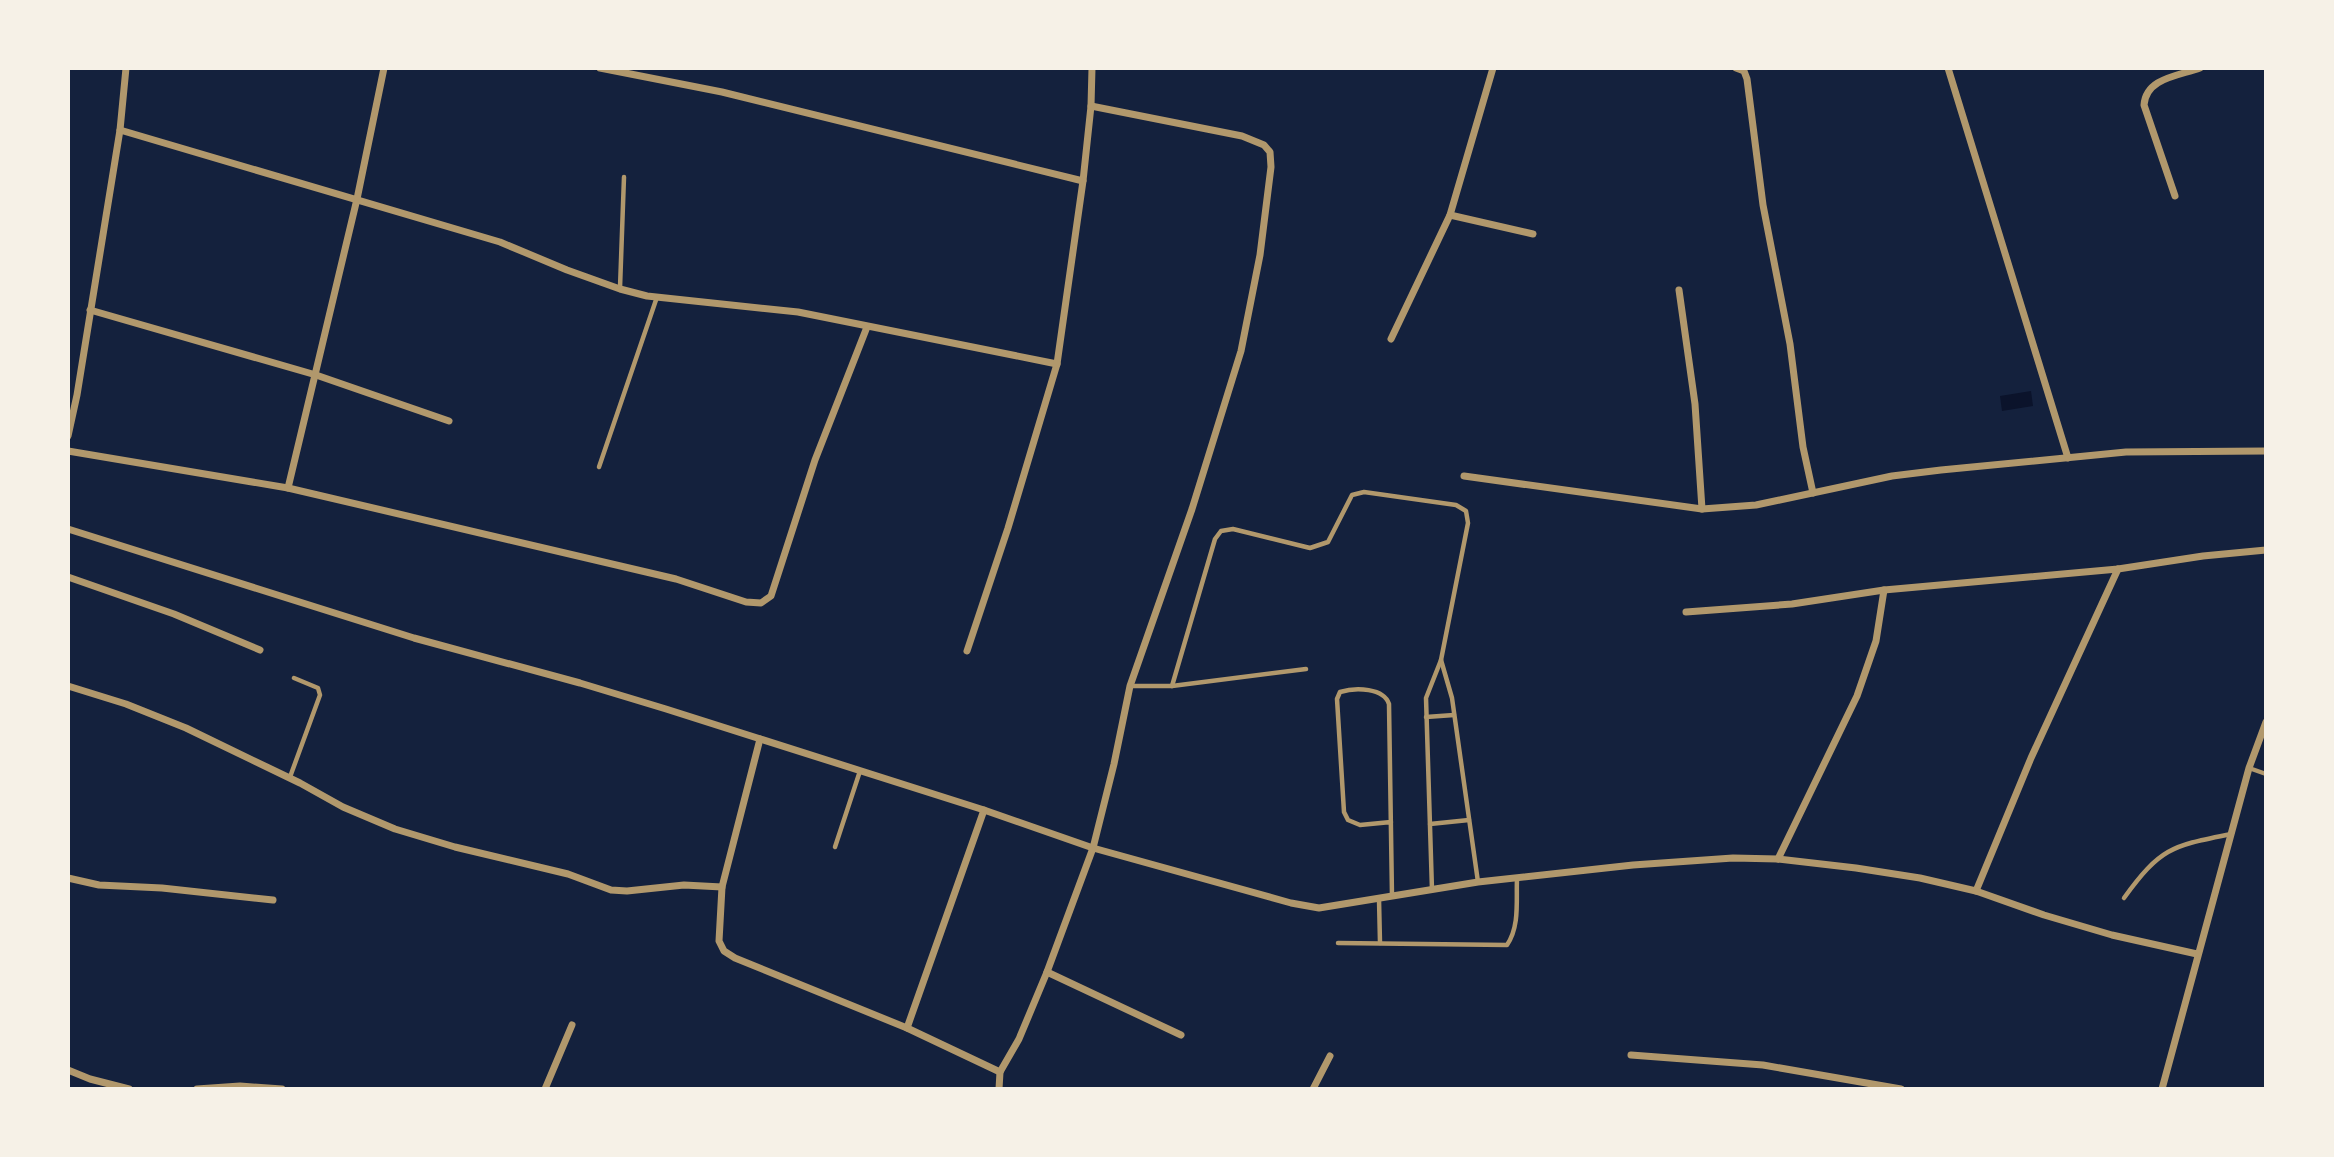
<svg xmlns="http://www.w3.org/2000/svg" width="2334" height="1157" viewBox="0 0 2334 1157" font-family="'Nunito Sans',sans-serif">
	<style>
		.water { fill: #0b132b }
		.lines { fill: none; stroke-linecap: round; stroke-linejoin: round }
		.service { stroke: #b1986c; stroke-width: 4.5 }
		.minor { stroke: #b1986c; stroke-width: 7 }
	</style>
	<rect width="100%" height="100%" fill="#14213d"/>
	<!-- water -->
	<path class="water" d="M 2031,391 L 2033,406 L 2002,411 L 2000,396 Z"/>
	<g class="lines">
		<!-- service -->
		<g class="service">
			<path d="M 620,288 L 624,177"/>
			<path d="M 599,467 L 657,297"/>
			<path d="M 1441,660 L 1452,698 L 1478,882"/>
			<path d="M 1131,686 L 1172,686 L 1306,669"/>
			<path d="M 1172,686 L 1215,539 L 1221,531 L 1233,529 L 1310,548 L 1328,542 L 1352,495 L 1364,492 L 1456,505 L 1466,511 L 1468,523 L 1441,660 L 1426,698 L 1432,890"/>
			<path d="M 1426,717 L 1454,715"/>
			<path d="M 2249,768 L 2266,774"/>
			<path d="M 290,777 L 320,695 L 318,688 L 294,678"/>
			<path d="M 1391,822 L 1360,825 L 1348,820 L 1344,812 L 1337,699 L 1340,692 C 1356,687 1384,688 1389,704 L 1392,896"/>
			<path d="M 1430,824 L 1469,820"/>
			<path d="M 835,847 L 860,771"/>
			<path d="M 2124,898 C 2161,847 2172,846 2231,834"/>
			<path d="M 1379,899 L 1380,943"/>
			<path d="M 1338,943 L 1507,945 C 1520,926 1516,900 1517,879"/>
		</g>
		<!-- minor -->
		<g class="minor">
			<path d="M 600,68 L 722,92 L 1083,181"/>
			<path d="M 1736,68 L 1744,71 L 1747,79 L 1763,205 L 1790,344 L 1803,447 L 1813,493"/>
			<path d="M 1948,68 L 2068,458"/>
			<path d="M 120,130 L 500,242 L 567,270 L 620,289 L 647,296 L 798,312 L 1057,364"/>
			<path d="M 2175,196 L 2144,105 C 2146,78 2178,76 2200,68"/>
			<path d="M 1450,215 L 1533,234"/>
			<path d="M 1679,290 L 1695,404 L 1702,509"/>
			<path d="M 90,310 L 316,375 L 449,421"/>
			<path d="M 1391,339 L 1450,215 L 1493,68"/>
			<path d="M 68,436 L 77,395 L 120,130 L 126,68"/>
			<path d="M 68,451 L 288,488 L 676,579 L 746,602 L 761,603 L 771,596 L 815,460 L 867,327"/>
			<path d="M 1464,476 L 1702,509 L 1756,505 L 1892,476 L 1941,470 L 2126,452 L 2266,451"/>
			<path d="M 288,488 L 357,199 L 384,68"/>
			<path d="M 68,529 L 414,638 L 580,683 L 666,709 L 984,810 L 1093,848 L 1291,903 L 1319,908 L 1478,882 L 1633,865 L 1733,858 L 1778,859 L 1856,868 L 1920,878 L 1976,891 L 2044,915 L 2112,935 L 2197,954"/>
			<path d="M 68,577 L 174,614 L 260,650"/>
			<path d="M 1686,612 L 1792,604 L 1884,590 L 2118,569 L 2203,556 L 2266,550"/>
			<path d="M 967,651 L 1008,528 L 1057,364 L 1083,181 L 1091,106 L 1092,68"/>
			<path d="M 68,686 L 126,704 L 186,728 L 300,783 L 343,807 L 395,829 L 455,847 L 568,874 L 611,890 L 627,891 L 684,885 L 722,887"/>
			<path d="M 760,739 L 722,887 L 719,941 L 724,951 L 735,958 L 907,1028 L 1000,1072"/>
			<path d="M 1778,859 L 1857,696 L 1876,641 L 1884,590"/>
			<path d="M 68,878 L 99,885 L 162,888 L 273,900"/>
			<path d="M 1976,891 L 2031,758 L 2118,569"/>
			<path d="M 1047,972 L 1181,1035"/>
			<path d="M 907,1028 L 984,810"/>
			<path d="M 1631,1055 L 1763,1065 L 1901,1089"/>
			<path d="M 68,1070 L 90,1079 L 129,1089"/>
			<path d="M 197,1089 L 240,1086 L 282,1089"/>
			<path d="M 545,1089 L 572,1025"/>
			<path d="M 999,1089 L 1000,1072 L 1019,1039 L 1047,972 L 1093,848 L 1114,764 L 1130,686 L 1192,509 L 1241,351 L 1260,255 L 1271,167 L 1270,152 L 1264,145 L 1242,136 L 1091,106"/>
			<path d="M 1313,1089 L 1330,1056"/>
			<path d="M 2162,1089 L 2249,768 L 2266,722"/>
		</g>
	</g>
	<!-- border -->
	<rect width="2334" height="1157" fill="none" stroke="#f6f1e7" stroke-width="140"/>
</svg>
